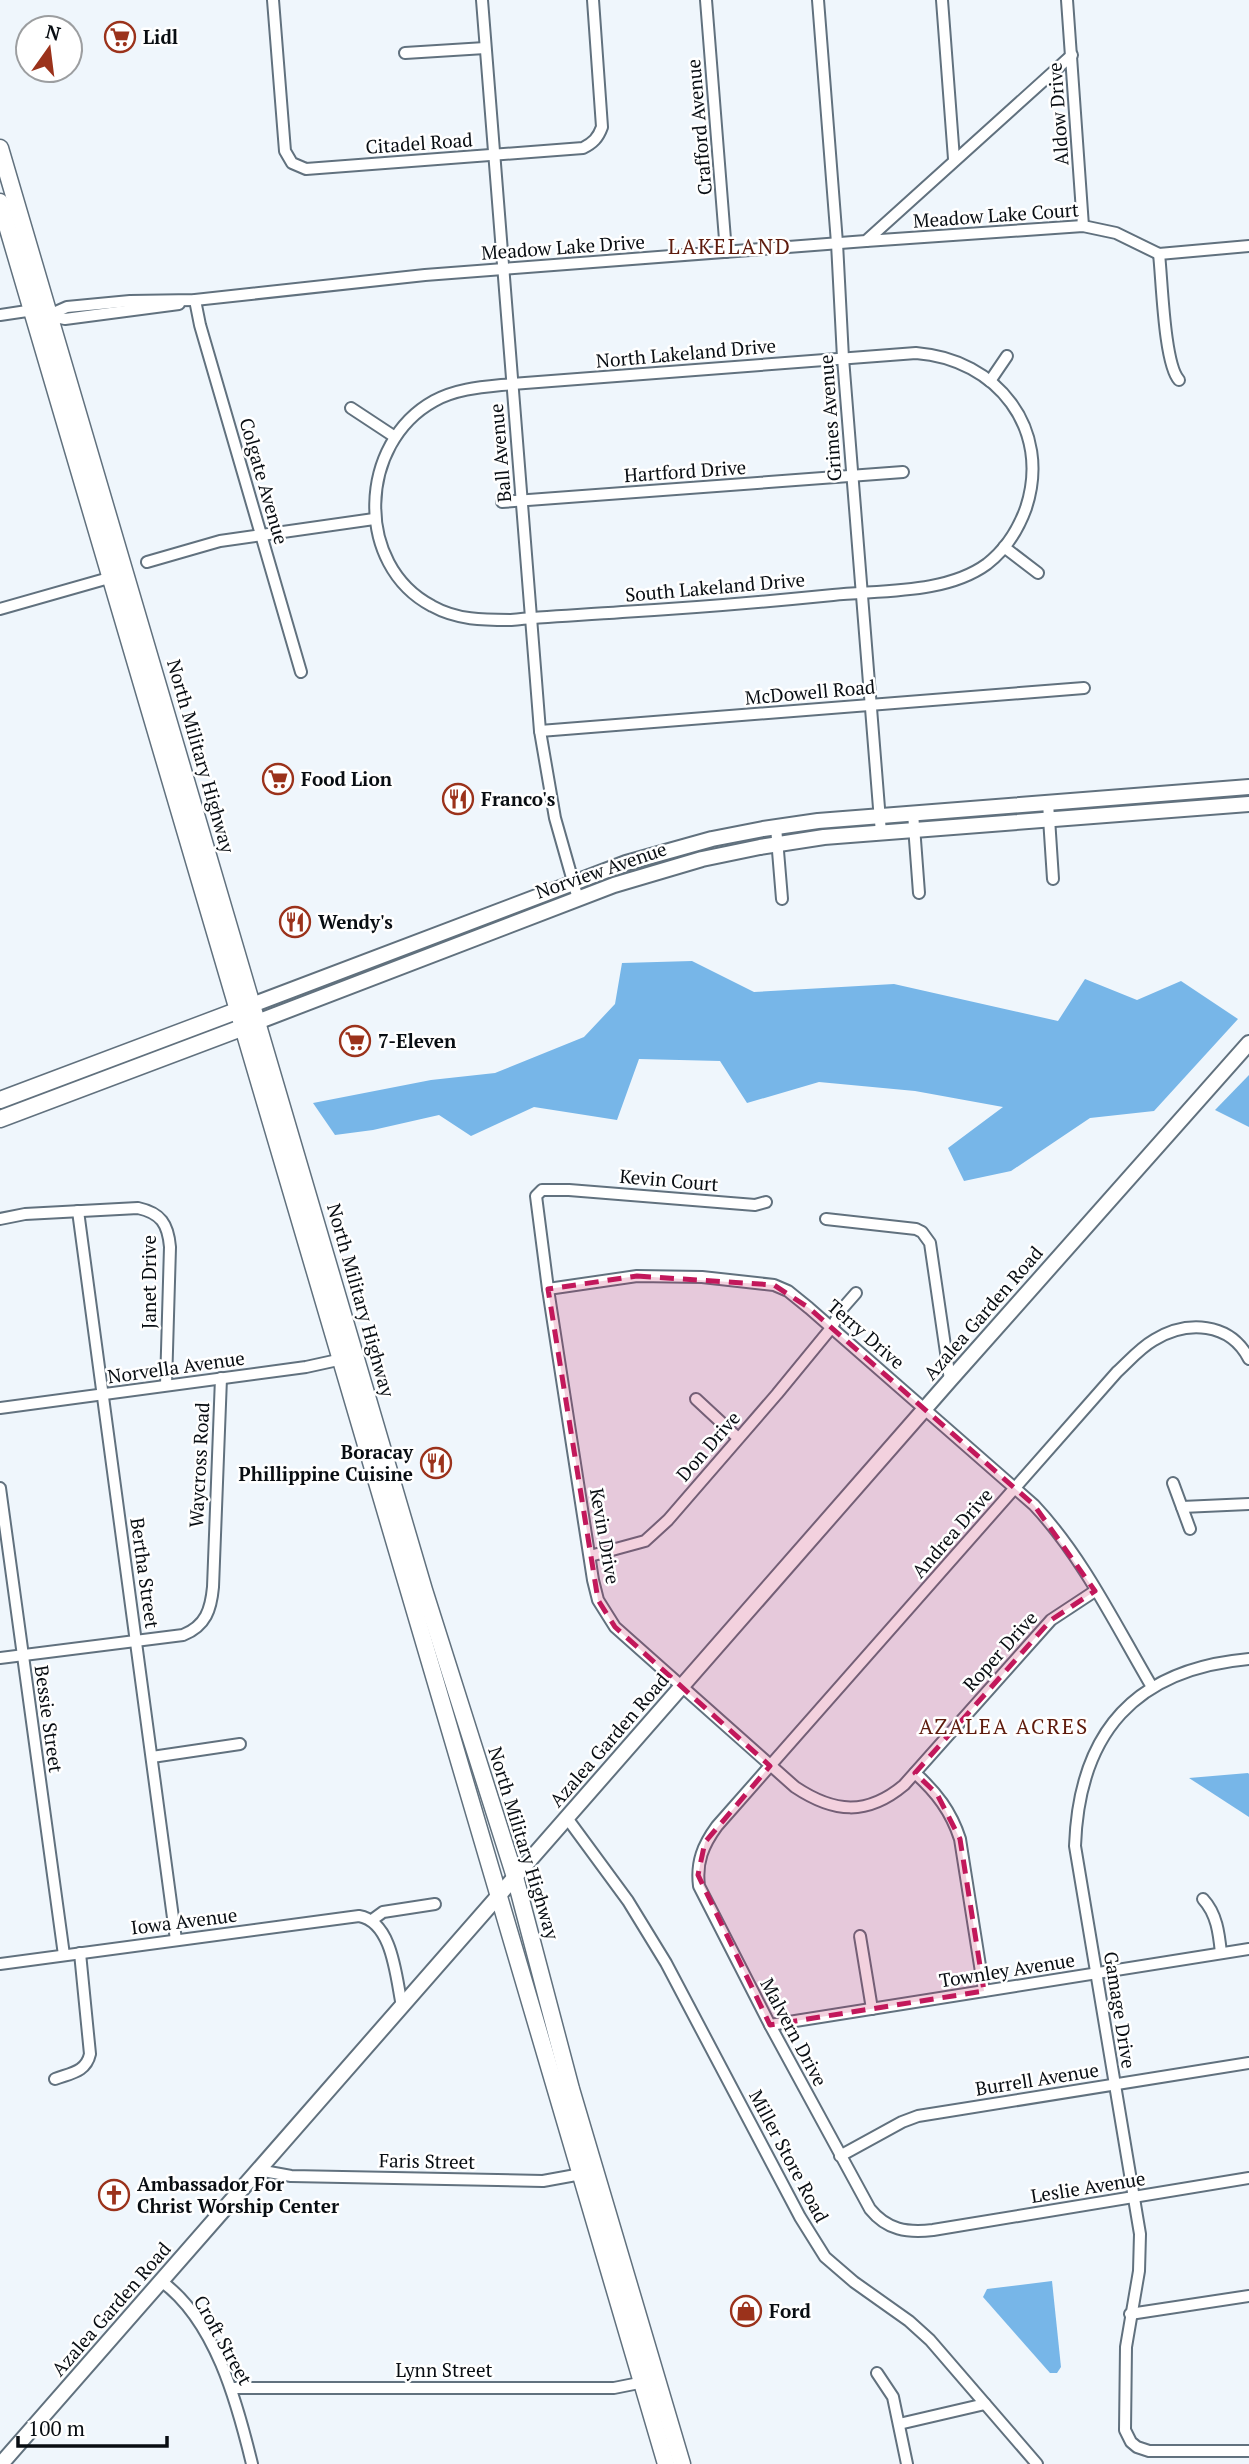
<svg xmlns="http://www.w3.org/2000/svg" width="1249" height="2464" viewBox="0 0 1249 2464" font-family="'PT Serif',serif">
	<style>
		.water { fill: #77b6e8 }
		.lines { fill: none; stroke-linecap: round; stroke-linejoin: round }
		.minor-casing { stroke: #61717e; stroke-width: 14 }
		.secondary-casing { stroke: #61717e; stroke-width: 18 }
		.primary-casing { stroke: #61717e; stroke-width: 19 }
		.minor { stroke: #fff; stroke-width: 10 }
		.secondary { stroke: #fff; stroke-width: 14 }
		.primary { stroke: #fff; stroke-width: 16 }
		.marked { fill: #c2185b; fill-opacity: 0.2; stroke: #c2185b; stroke-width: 5; stroke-dasharray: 14 9; stroke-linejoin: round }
		.labels { text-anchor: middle; stroke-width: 5; stroke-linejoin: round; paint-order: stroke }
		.poi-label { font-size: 19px; font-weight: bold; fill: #080d12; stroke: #fff; text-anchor: start }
		.street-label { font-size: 19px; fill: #080d12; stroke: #fff }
		.neighbourhood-label { font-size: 21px; letter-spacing: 2px; fill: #5e1b0d; stroke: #fff }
	</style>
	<rect width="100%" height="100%" fill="#eff6fc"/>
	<!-- water -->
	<g class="water">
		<path d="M 692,961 L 754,992 L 894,984 L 1058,1021 L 1085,979 L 1137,1000 L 1181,981 L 1238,1019 L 1154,1111 L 1090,1118 L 1011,1171 L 964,1181 L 948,1148 L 1003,1107 L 915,1091 L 819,1082 L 747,1103 L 720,1061 L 639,1059 L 617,1120 L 534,1107 L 471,1136 L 439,1115 L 373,1130 L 335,1135 L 313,1103 L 431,1080 L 495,1073 L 584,1037 L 615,1004 L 622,963 Z"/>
		<path d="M 1249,1075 L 1249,1127 L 1215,1110 Z"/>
		<path d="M 1249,1774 L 1249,1817 L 1189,1778 L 1248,1773 Z"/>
		<path d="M 1052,2281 L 1061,2367 L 1057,2373 L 1050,2373 L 983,2297 L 987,2289 Z"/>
	</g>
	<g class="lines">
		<!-- minor casing -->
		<g class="minor-casing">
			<g id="minor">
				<path d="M 273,0 L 285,151 L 292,163 L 306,169 L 583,148 C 593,143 598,138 602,127 L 593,0"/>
				<path d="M 482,0 L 540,731 L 555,818 L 578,899"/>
				<path d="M 706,0 L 726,252"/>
				<path d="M 818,0 L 837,243 L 843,358 L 881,833"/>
				<path d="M 942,0 L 954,159"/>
				<path d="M 1067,0 L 1083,226"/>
				<path d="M 405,53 L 485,48"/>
				<path d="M 866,241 L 1083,226 L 1116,233 L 1159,254 L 1249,246"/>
				<path d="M 1159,254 C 1162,279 1164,364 1179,380"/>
				<path d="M 195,300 L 200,325 L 301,672"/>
				<path d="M 0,315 L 27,311 L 65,319 L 179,304"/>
				<path d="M 49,315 L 67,307 L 130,301 L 195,300 L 425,275 L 866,241 L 1072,55"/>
				<path d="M 916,353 C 997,359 1052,429 1026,508 C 1018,530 1005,550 987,564 C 946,594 882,590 833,595 C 763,602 692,608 622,612 C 585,615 548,616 511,620 C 483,620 457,620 432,606 C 354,565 358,443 434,401 C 458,388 484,387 512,384 Z"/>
				<path d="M 990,381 L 1007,356"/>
				<path d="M 351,408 L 395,437"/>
				<path d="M 502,502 L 903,472"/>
				<path d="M 1004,547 L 1038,573"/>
				<path d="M 147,562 L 220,541 L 374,519"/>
				<path d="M 0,609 L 116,576"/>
				<path d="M 540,731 L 1084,688"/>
				<path d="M 1048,803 L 1053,879"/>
				<path d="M 913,813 L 919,893"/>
				<path d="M 776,827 L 782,899"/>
				<path d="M 766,1202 L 755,1205 L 569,1190 L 542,1190 L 536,1196 L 548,1289 L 593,1580 L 598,1600 L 615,1627 L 795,1787 C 834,1813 867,1816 904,1785 L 1051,1620 L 1095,1591"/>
				<path d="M 78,1211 L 176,1940"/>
				<path d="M 0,1219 L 25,1214 L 138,1208 C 161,1213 168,1224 170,1247 L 166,1385"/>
				<path d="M 826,1219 L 916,1229 L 922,1232 L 930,1243 L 950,1380"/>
				<path d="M 548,1289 L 637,1276 L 702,1277 L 774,1285 L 788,1291 L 809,1308 L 1034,1505 C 1083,1557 1116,1626 1152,1687"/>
				<path d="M 1249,1359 C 1230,1322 1187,1320 1154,1340 C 1140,1348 1129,1361 1117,1372 L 717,1826 C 703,1845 696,1862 699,1886 L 770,2025 L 870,2209 C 887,2230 907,2233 933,2230 L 1249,2178"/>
				<path d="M 696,1399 L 738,1438"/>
				<path d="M 0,1408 L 306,1367 L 347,1358"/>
				<path d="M 1173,1483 L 1190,1529"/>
				<path d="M 0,1488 L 64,1955"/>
				<path d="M 1182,1507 L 1249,1504"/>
				<path d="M 590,1556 L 645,1541 L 668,1520 L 777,1394 L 832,1327 L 842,1309 L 856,1293"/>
				<path d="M 0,1658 L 183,1635 C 206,1626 211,1609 213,1587 L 221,1378"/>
				<path d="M 1249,1659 C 1135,1669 1079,1733 1075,1846 L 1140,2234 L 1139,2271 L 1126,2347 L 1125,2430 L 1131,2442 L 1137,2447 L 1149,2451 L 1249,2451"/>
				<path d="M 152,1757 L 240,1744"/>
				<path d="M 915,1773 C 936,1792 951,1811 960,1839 L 984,1991"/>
				<path d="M 567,1818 L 628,1901 L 666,1963 L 800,2217 L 825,2257 L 854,2282 L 909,2321 L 930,2340 L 1037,2464"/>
				<path d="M 1203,1899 C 1217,1914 1219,1934 1221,1953"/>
				<path d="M 372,1920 L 383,1912 L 435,1904"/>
				<path d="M 860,1936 L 872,2009"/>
				<path d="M 0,1964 L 359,1916 C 393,1922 396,1978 402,2006"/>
				<path d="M 770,2025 L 1249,1949"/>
				<path d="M 55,2079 C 71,2073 86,2072 90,2054 L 80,1953"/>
				<path d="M 840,2156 L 902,2122 L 918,2116 L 1249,2063"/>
				<path d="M 258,2170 L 291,2176 L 543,2181 L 587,2173"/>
				<path d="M 161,2281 C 215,2320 237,2402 252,2464"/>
				<path d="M 1130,2314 L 1249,2296"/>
				<path d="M 877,2373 L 893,2397 L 907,2464"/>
				<path d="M 232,2388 L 614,2388 L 649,2381"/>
				<path d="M 899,2424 L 985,2404"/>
			</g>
		</g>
		<!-- secondary casing -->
		<g class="secondary-casing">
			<g id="secondary">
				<path d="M 252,1005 L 626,863 L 712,839 L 763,829 L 818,821 L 1249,787"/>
				<path d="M 257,1022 L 614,885 L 702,859 L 760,847 L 824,837 L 1249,804"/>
				<path d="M 1,2464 L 950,1380 L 1249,1043"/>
			</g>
		</g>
		<!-- primary casing -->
		<g class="primary-casing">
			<g id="primary">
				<path d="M 0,148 L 424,1590 L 515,1877 L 571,2089 L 682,2464"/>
				<path d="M 0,202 L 666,2464"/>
				<path d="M 0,1100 L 247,1007"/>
				<path d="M 0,1119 L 252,1024"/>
			</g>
		</g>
		<!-- minor -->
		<use href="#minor" class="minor"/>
		<!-- secondary -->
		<use href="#secondary" class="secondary"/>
		<!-- primary -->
		<use href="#primary" class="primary"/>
	</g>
	<!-- marked area -->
	<path class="marked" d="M 637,1276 L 774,1285 L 809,1308 L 1034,1505 L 1095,1591 L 1051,1620 L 915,1773 L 937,1794 L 960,1839 L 984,1991 L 770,2025 L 698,1875 L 705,1842 L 770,1766 L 615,1627 L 598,1600 L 548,1289 Z"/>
	<!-- icons -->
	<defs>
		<g id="supermarket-ring" transform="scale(1.575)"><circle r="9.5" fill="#fff" stroke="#9b321b" stroke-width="1.5"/><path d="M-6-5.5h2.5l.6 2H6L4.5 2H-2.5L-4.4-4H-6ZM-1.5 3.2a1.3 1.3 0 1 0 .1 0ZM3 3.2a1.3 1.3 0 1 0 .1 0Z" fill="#9b321b"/></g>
		<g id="restaurant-ring" transform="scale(1.575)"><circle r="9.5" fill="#fff" stroke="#9b321b" stroke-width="1.5"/><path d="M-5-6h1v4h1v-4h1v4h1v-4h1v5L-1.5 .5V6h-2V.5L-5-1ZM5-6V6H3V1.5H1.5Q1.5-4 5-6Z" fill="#9b321b"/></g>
		<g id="church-ring" transform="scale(1.575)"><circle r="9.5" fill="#fff" stroke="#9b321b" stroke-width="1.5"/><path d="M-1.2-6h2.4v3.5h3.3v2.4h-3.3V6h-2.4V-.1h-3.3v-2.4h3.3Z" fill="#9b321b"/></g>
		<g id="shop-ring" transform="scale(1.575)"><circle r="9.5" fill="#fff" stroke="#9b321b" stroke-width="1.5"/><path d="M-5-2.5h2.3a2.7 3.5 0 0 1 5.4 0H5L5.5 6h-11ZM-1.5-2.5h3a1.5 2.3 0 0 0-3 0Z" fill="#9b321b"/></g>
	</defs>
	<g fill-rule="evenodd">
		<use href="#supermarket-ring" x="120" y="37"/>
		<use href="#supermarket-ring" x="278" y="779"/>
		<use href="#restaurant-ring" x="458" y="799"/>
		<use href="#restaurant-ring" x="295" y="922"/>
		<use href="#supermarket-ring" x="355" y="1041"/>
		<use href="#restaurant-ring" x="436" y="1463"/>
		<use href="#church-ring" x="114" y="2195"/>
		<use href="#shop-ring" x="746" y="2311"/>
	</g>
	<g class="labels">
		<!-- poi labels -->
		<g class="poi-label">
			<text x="143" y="44">Lidl</text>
			<text x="301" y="786">Food Lion</text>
			<text x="481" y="806">Franco's</text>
			<text x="318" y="929">Wendy's</text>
			<text x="378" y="1048">7-Eleven</text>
			<text x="413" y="1459" text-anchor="end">Boracay<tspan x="413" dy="22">Phillippine Cuisine</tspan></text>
			<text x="137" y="2191">Ambassador For<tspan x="137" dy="22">Christ Worship Center</tspan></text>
			<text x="769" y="2318">Ford</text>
		</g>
		<!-- street labels -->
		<g class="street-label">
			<text transform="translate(1058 114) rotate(-94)" y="7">Aldow Drive</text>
			<text transform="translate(699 127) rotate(-95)" y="7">Crafford Avenue</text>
			<text transform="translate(419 143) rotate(-4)" y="7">Citadel Road</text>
			<text transform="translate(996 215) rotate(-4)" y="7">Meadow Lake Court</text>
			<text transform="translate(563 247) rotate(-4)" y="7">Meadow Lake Drive</text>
			<text transform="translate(686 353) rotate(-5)" y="7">North Lakeland Drive</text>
			<text transform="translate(830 418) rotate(-94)" y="7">Grimes Avenue</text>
			<text transform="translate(500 453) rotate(-95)" y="7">Ball Avenue</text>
			<text transform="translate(685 471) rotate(-4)" y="7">Hartford Drive</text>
			<text transform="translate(264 481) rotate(74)" y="7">Colgate Avenue</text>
			<text transform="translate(715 587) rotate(-5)" y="7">South Lakeland Drive</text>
			<text transform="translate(810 692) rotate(-5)" y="7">McDowell Road</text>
			<text transform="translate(201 756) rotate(74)" y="7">North Military Highway</text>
			<text transform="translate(601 870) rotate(-19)" y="7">Norview Avenue</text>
			<text transform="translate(669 1180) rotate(5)" y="7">Kevin Court</text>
			<text transform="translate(149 1282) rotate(-90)" y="7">Janet Drive</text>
			<text transform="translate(361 1300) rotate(74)" y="7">North Military Highway</text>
			<text transform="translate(983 1313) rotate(-49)" y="7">Azalea Garden Road</text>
			<text transform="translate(866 1334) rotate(41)" y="7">Terry Drive</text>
			<text transform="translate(176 1367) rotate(-8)" y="7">Norvella Avenue</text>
			<text transform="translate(708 1446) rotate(-49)" y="7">Don Drive</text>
			<text transform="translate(199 1465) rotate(-87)" y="7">Waycross Road</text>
			<text transform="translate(952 1533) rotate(-49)" y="7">Andrea Drive</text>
			<text transform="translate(605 1536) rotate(80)" y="7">Kevin Drive</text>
			<text transform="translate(145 1573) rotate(82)" y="7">Bertha Street</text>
			<text transform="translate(1000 1651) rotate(-48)" y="7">Roper Drive</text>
			<text transform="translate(49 1719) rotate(82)" y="7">Bessie Street</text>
			<text transform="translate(609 1740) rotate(-49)" y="7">Azalea Garden Road</text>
			<text transform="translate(524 1843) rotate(73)" y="7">North Military Highway</text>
			<text transform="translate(184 1921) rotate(-7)" y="7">Iowa Avenue</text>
			<text transform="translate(1007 1970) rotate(-9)" y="7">Townley Avenue</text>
			<text transform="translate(1120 2010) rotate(81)" y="7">Gamage Drive</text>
			<text transform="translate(794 2032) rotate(62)" y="7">Malvern Drive</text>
			<text transform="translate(1037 2079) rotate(-9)" y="7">Burrell Avenue</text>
			<text transform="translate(789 2156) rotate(62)" y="7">Miller Store Road</text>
			<text transform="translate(427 2161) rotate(1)" y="7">Faris Street</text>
			<text transform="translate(1088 2187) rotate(-9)" y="7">Leslie Avenue</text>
			<text transform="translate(111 2309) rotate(-49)" y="7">Azalea Garden Road</text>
			<text transform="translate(223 2340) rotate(61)" y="7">Croft Street</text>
			<text x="444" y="2377">Lynn Street</text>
		</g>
		<!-- neighbourhood labels -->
		<g class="neighbourhood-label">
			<text x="730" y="254">LAKELAND</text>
			<text x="1004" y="1734">AZALEA ACRES</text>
		</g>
	</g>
	<!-- north arrow -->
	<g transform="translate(49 49) rotate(14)"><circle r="33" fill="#ffffff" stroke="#9c9ea0" stroke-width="2"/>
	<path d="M0-5L12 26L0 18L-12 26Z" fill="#9b321b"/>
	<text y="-10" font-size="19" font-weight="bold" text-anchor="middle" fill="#080d12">N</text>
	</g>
	<!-- scale -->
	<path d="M18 2436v10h149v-10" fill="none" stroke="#080d12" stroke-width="3.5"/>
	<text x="28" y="2436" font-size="21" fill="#080d12" stroke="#ffffff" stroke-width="5" paint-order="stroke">100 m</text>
</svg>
